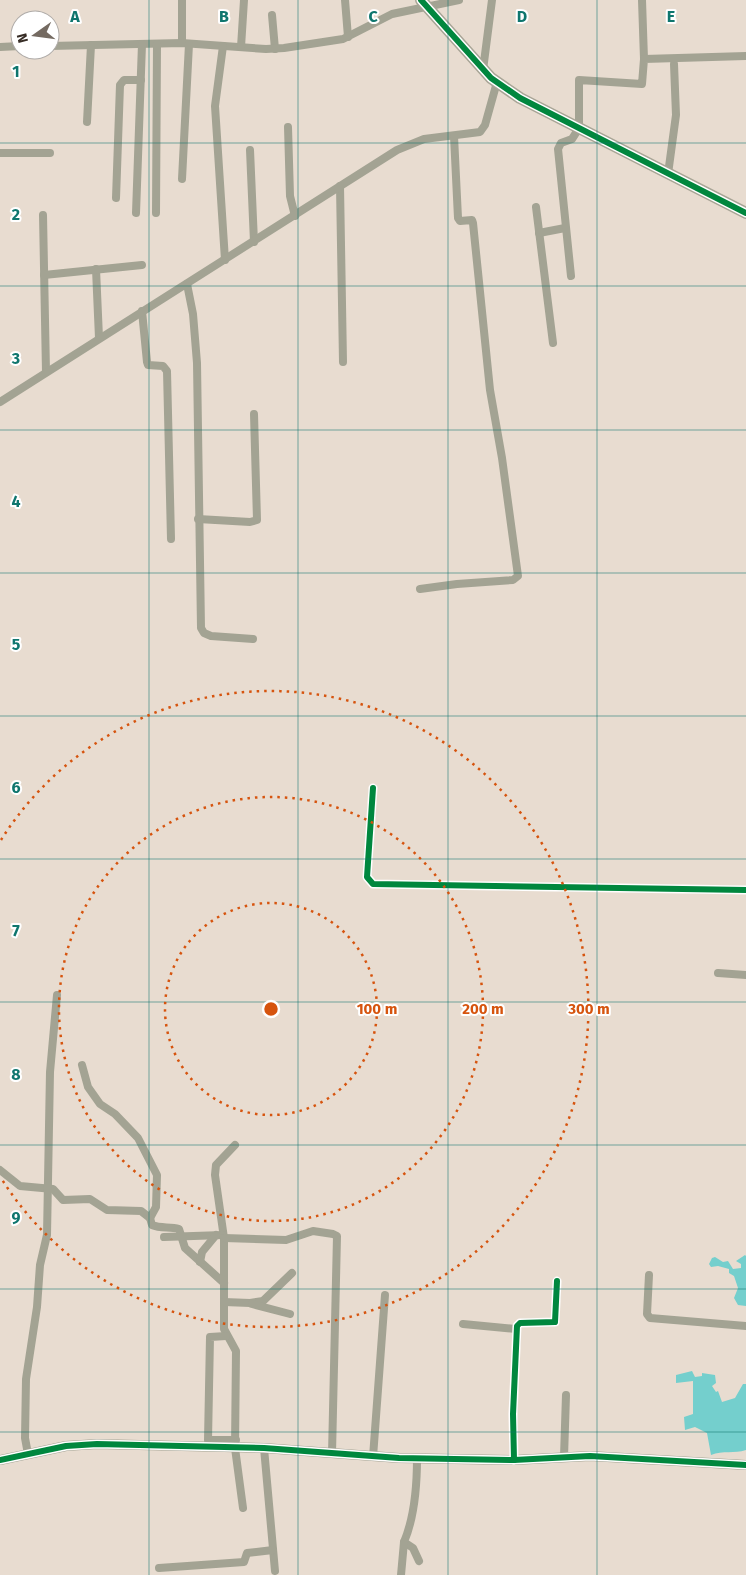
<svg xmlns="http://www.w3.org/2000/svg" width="746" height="1575" viewBox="0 0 746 1575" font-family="'Fira Sans',sans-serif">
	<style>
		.water { fill: #74cfcd }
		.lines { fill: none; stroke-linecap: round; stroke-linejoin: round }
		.minor { stroke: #a3a393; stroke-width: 8 }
		.tertiary { stroke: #a3a393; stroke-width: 10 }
		.primary { stroke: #a8a596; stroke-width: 12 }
		.cycleway-casing { stroke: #fff; stroke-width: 9 }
		.cycleway { stroke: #00873e; stroke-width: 6 }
		.grid { fill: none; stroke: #0f766e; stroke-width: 1; stroke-opacity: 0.55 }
		.ring { fill: none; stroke: #d6540e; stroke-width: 2.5; stroke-dasharray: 2.5 5 }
		.grid-label { font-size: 16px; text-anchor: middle; font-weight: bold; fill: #0f766e; stroke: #fff; stroke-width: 4; stroke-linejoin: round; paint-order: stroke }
		.centre { fill: #d6540e; stroke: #fff; stroke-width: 2.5 }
		.ring-label { font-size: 15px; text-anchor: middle; font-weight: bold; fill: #d6540e; stroke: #fff; stroke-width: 4; stroke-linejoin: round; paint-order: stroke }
	</style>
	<rect width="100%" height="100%" fill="#e8dcd0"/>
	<!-- water -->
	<g class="water">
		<path d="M 745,1255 L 746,1256 L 746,1306 L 738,1305 L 734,1298 L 738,1288 L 734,1276 L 729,1273 L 729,1269 L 718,1266 L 711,1267 L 709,1264 L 712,1258 L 715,1257 L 723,1262 L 728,1261 L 733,1269 L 741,1268 L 741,1264 L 736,1261 Z"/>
		<path d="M 692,1371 L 695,1377 L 702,1376 L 702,1373 L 715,1375 L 716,1383 L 712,1386 L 716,1392 L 718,1391 L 722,1402 L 735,1398 L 743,1384 L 746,1384 L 746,1450 C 734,1454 723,1450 711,1455 L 707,1433 L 695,1427 L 685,1430 L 684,1417 L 693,1414 L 693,1381 L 676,1383 L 676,1375 Z"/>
	</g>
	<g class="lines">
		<!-- minor -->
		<g class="minor">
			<path d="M 345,0 L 348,37"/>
			<path d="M 642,0 L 644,59"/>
			<path d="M 272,15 L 275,49"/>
			<path d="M 182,43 L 182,0"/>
			<path d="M 50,46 L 182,43 L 266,49 L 284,48 L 343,39 L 392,14 L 459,0"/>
			<path d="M 223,46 L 215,106 L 225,260"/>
			<path d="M 0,47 L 20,46"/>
			<path d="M 241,47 L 244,0"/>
			<path d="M 483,70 L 492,0"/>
			<path d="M 87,122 L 91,45"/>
			<path d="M 288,127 L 290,196 L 295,216"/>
			<path d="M 250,150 L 254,242"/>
			<path d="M 0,153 L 50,153"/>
			<path d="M 668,174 L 676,115 L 674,64"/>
			<path d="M 182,179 L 189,44"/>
			<path d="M 340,186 L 343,362"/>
			<path d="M 116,198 L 120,85 L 124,80 L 141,80"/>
			<path d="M 536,207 L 553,343"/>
			<path d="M 136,213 L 142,44"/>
			<path d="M 156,213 L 157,44"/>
			<path d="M 43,215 L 46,372"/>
			<path d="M 539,233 L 565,228"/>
			<path d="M 96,269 L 99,338"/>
			<path d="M 44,275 L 142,265"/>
			<path d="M 571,276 L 558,149 L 561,143 L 572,139 L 579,128 L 579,80 L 642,84 L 644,59 L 746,56"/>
			<path d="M 187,284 L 193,314 L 197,363 L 201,628 L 204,633 L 211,636 L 253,639"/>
			<path d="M 142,311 L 147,362 L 148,365 L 163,366 L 167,371 L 171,539"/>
			<path d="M 0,402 L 397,150 L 424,139 L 480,132 L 485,125 L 497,82"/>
			<path d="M 198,519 L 250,522 L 257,520 L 254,414"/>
			<path d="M 420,589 L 457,584 L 513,580 L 518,576 L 502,458 L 490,390 L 473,223 L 472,220 L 460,221 L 458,218 L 454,136"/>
			<path d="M 373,788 L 367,877 L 373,884 L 746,890"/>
			<path d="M 718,973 L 746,975"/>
			<path d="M 235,1145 L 216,1165 L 215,1175 L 224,1238 L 224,1329 L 236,1351 L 235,1448 L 243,1508"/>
			<path d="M 0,1170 L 20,1186 L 53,1189 L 63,1200 L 90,1199 L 107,1210 L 141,1211 L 150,1218 L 156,1207 L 157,1175 L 138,1138 L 115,1114 L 100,1104 L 88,1087 L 82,1065"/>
			<path d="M 150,1218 L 152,1225 C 161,1229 170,1226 179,1229 L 185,1248 L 224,1283"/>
			<path d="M 164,1237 L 223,1235"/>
			<path d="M 224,1238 L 286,1240 L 313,1231 L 333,1234 L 337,1236 L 332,1454"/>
			<path d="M 200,1262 L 202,1252 L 216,1235"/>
			<path d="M 649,1275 L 647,1314 L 650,1318 L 746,1326"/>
			<path d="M 224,1302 L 250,1303 L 263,1301 L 292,1273"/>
			<path d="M 252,1304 L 290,1314"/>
			<path d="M 463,1324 L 516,1329"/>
			<path d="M 226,1336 L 210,1337 L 208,1440 L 236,1440"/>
			<path d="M 264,1448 L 275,1571"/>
			<path d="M 28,1454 L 25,1438 L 26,1379 L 37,1307 L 40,1265 L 47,1235 L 50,1072 L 57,995"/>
			<path d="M 373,1457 L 385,1295"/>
			<path d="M 564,1457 L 566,1395"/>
			<path d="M 417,1458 C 417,1486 415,1516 404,1542 L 413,1548 L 419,1561"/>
			<path d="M 514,1460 L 513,1414 L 517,1326 L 520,1323 L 555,1322 L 557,1281"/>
			<path d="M 159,1568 L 244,1562 L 247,1553 L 273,1550"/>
			<path d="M 401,1575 L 404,1542"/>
		</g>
		<!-- tertiary -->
		<path class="tertiary" d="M 0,1460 L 66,1446 L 97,1444 L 264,1448 L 399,1458 L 514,1460 L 590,1456 L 746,1465"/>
		<!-- primary -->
		<path class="primary" d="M 421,0 L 491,78 L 520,98 L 746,213"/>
		<!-- cycleway casing -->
		<g class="cycleway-casing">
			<g id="cycleway">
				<path d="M 421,0 L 491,78 L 520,98 L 746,213"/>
				<path d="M 373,788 L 367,877 L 373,884 L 746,890"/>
				<path d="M 0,1460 L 66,1446 L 97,1444 L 264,1448 L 399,1458 L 514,1460 L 590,1456 L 746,1465"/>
				<path d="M 514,1460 L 513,1414 L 517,1326 L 520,1323 L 555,1322 L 557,1281"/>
			</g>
		</g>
		<!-- cycleway -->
		<use href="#cycleway" class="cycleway"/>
	</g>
	<!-- grid -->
	<path class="grid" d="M 149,0 L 149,1575M 298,0 L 298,1575M 448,0 L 448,1575M 597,0 L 597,1575M 0,143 L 746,143M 0,286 L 746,286M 0,430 L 746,430M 0,573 L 746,573M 0,716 L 746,716M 0,859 L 746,859M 0,1002 L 746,1002M 0,1145 L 746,1145M 0,1289 L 746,1289M 0,1432 L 746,1432"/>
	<!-- distance rings -->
	<g class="ring">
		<circle cx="271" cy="1009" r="106"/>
		<circle cx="271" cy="1009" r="212"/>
		<path d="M1 840A318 318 0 1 1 1 1178"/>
	</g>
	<g class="grid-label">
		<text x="75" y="22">A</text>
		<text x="224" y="22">B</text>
		<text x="373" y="22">C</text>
		<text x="522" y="22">D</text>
		<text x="671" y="22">E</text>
		<text x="16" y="77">1</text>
		<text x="16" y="220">2</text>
		<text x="16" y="364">3</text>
		<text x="16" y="507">4</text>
		<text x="16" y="650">5</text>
		<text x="16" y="793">6</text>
		<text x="16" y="936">7</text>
		<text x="16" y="1080">8</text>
		<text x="16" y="1223">9</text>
	</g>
	<circle cx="271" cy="1009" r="8" class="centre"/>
	<g class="ring-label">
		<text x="377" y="1014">100 m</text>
		<text x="483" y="1014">200 m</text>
		<text x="589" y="1014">300 m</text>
	</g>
	<!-- north arrow -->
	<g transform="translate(35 35) rotate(256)"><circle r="24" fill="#ffffff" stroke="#afaba8"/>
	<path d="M0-4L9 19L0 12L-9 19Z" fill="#746a61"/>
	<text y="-8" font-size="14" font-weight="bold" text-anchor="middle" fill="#362c25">N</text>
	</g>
</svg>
